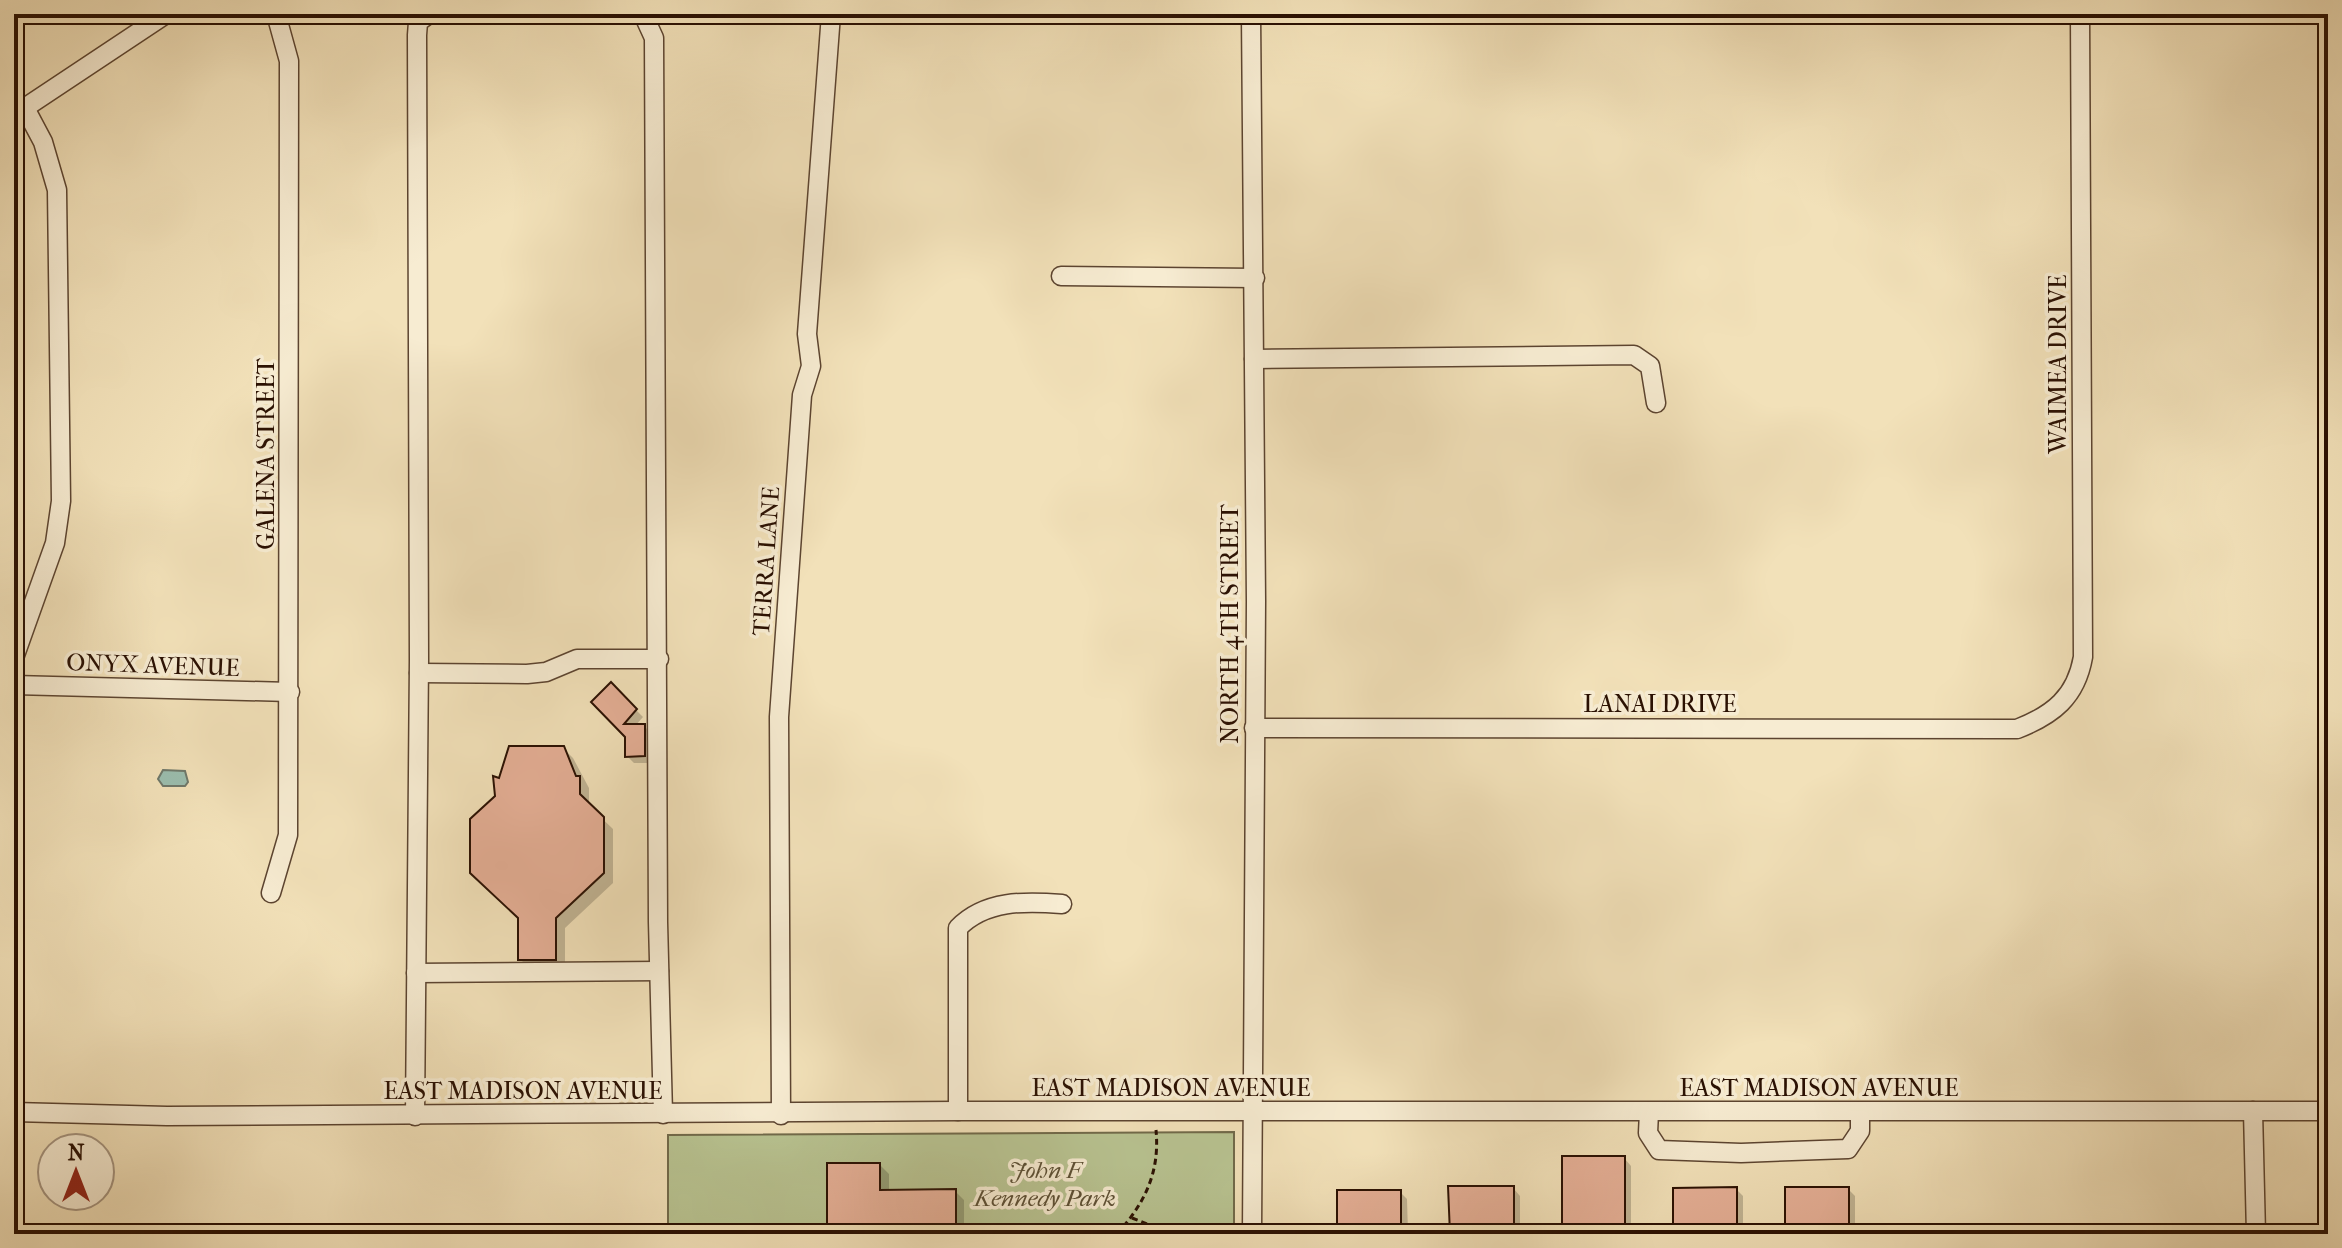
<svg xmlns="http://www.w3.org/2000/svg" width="2342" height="1248" viewBox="0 0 2342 1248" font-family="'IM FELL French Canon',serif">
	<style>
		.green { fill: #b8c391; stroke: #716a4a; stroke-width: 2 }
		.water { fill: #9bbeaf; stroke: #6e786a; stroke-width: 2 }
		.shadow { fill: #0003 }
		.building { fill: #e5af96; stroke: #2a1002; stroke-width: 2 }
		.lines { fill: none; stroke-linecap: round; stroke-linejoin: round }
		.minor-casing { stroke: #5c4430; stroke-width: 21 }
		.path { stroke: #2a1002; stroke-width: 3; stroke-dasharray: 6 4; stroke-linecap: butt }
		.minor { stroke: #f7ecd2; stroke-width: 18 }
		.labels { text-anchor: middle; stroke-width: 7; stroke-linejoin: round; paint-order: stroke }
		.street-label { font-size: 24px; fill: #2a1002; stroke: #f7ecd2 }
		.park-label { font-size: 24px; font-style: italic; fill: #5c4f34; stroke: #f7ecd2 }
	</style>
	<rect width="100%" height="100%" fill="#f2e1b9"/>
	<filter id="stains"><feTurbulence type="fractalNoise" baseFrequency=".0025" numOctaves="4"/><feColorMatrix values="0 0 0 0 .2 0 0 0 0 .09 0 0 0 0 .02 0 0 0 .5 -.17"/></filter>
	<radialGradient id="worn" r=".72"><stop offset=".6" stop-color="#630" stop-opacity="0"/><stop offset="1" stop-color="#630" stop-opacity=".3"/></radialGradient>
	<!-- green -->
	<path class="green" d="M 1234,1132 L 1234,1234 L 668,1234 L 668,1135 Z"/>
	<!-- water -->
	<path class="water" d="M 163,770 L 185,771 L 188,782 L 185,786 L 163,786 L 158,779 Z"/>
	<!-- shadow -->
	<g class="shadow">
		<path d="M 611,685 L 643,717 L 635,726 L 644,726 L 651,733 L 652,763 L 634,763 L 627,756 L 627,736 Z"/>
		<path d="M 563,748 L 573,758 L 589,788 L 589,806 L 613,829 L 613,883 L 565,928 L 565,969 L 530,969 L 520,959 L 520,918 L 497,796 L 501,780 Z"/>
		<path d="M 1624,1158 L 1631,1166 L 1631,1234 L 1564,1234 Z"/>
		<path d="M 880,1165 L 889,1174 L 889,1192 L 955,1191 L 964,1200 L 964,1234 L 829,1234 Z"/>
		<path d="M 1513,1188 L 1520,1196 L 1520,1234 L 1452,1234 Z"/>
		<path d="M 1736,1189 L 1743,1196 L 1743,1234 L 1675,1234 Z"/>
		<path d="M 1848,1189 L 1855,1196 L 1855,1234 L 1787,1234 Z"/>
		<path d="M 1400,1192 L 1407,1199 L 1408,1234 L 1339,1234 Z"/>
	</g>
	<!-- building -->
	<g class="building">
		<path d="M 611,682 L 637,709 L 624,724 L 645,724 L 645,756 L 625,757 L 625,737 L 591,702 Z"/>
		<path d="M 509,746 L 564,746 L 576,776 L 580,776 L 580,794 L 604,817 L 604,873 L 556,918 L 556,960 L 518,960 L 518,918 L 470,873 L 470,819 L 495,796 L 493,776 L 499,778 Z"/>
		<rect x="1562" y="1156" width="63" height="78"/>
		<path d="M 827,1163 L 880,1163 L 880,1190 L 956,1189 L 956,1234 L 827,1234 Z"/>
		<path d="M 1448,1186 L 1514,1186 L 1514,1234 L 1450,1234 Z"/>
		<path d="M 1737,1187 L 1737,1234 L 1673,1234 L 1673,1188 Z"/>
		<rect x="1785" y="1187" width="64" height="47"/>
		<rect x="1337" y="1190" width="64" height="44"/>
	</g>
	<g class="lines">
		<!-- minor casing -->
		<g class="minor-casing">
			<g id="minor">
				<path d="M 643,14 L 654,38 L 658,922 L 663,1114"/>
				<path d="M 1251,14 L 1256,601 L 1252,1234"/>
				<path d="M 14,115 L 166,14"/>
				<path d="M 1061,276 L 1255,278"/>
				<path d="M 1254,359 L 1634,355 L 1650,366 L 1656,403"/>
				<path d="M 14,658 L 55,543 L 61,501 L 57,190 L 43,142 L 25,108"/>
				<path d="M 419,673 L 527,674 L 546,672 L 577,659 L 659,659"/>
				<path d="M 14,685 L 290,692"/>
				<path d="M 1254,728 L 2017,729 C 2053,715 2076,697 2083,657 L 2080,14"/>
				<path d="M 271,893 L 288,835 L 289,61 L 276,14"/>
				<path d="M 416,973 L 659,971"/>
				<path d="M 958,1111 L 958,928 C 985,900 1025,901 1062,904"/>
				<path d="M 2253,1111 L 2256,1234"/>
				<path d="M 14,1112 L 167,1116 L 958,1111 L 2328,1111"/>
				<path d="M 1649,1112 L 1648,1133 L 1659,1150 L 1741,1153 L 1848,1149 L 1860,1131 L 1860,1112"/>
				<path d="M 781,1115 L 779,717 L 802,395 L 811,366 L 807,334 L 831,14"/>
				<path d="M 415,1116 L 419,660 L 417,35 L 418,22 L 429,14"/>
			</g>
		</g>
		<!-- path -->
		<g class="path">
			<path d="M 1132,1218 L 1173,1234"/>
			<path d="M 1117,1234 C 1145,1203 1160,1172 1156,1130"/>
		</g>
		<!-- minor -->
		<use href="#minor" class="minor"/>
	</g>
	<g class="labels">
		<!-- street labels -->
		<g class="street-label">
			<text transform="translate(2058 364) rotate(-90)" y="8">WAIMEA DRIVE</text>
			<text transform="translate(266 454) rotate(-90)" y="8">GALENA STREET</text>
			<text transform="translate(766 561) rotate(-86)" y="8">TERRA LANE</text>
			<text transform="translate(1230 624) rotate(-90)" y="8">NORTH 4TH STREET</text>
			<text transform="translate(153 665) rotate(2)" y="8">ONYX AVENUE</text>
			<text x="1660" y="712">LANAI DRIVE</text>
			<text x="1171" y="1096">EAST MADISON AVENUE</text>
			<text x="1819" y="1096">EAST MADISON AVENUE</text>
			<text x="523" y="1099">EAST MADISON AVENUE</text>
		</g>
		<!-- park labels -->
		<g class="park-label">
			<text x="1045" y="1178">John F<tspan x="1045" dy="28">Kennedy Park</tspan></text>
		</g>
	</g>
	<!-- margin -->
	<rect width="2342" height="1248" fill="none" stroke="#f2e1b9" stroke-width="48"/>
	<rect x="16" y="16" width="2310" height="1216" fill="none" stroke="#2a1002" stroke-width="4"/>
	<rect x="24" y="24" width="2294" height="1200" fill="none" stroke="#2a1002" stroke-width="2"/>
	<!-- north arrow -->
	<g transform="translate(76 1172)"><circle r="38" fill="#f7ecd2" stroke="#a5947f" stroke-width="2"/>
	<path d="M0-6L14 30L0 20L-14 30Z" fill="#8f2418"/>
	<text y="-12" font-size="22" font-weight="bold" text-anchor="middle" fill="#2a1002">N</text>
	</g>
	<rect width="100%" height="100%" filter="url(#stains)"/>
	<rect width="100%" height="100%" fill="url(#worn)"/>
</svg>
